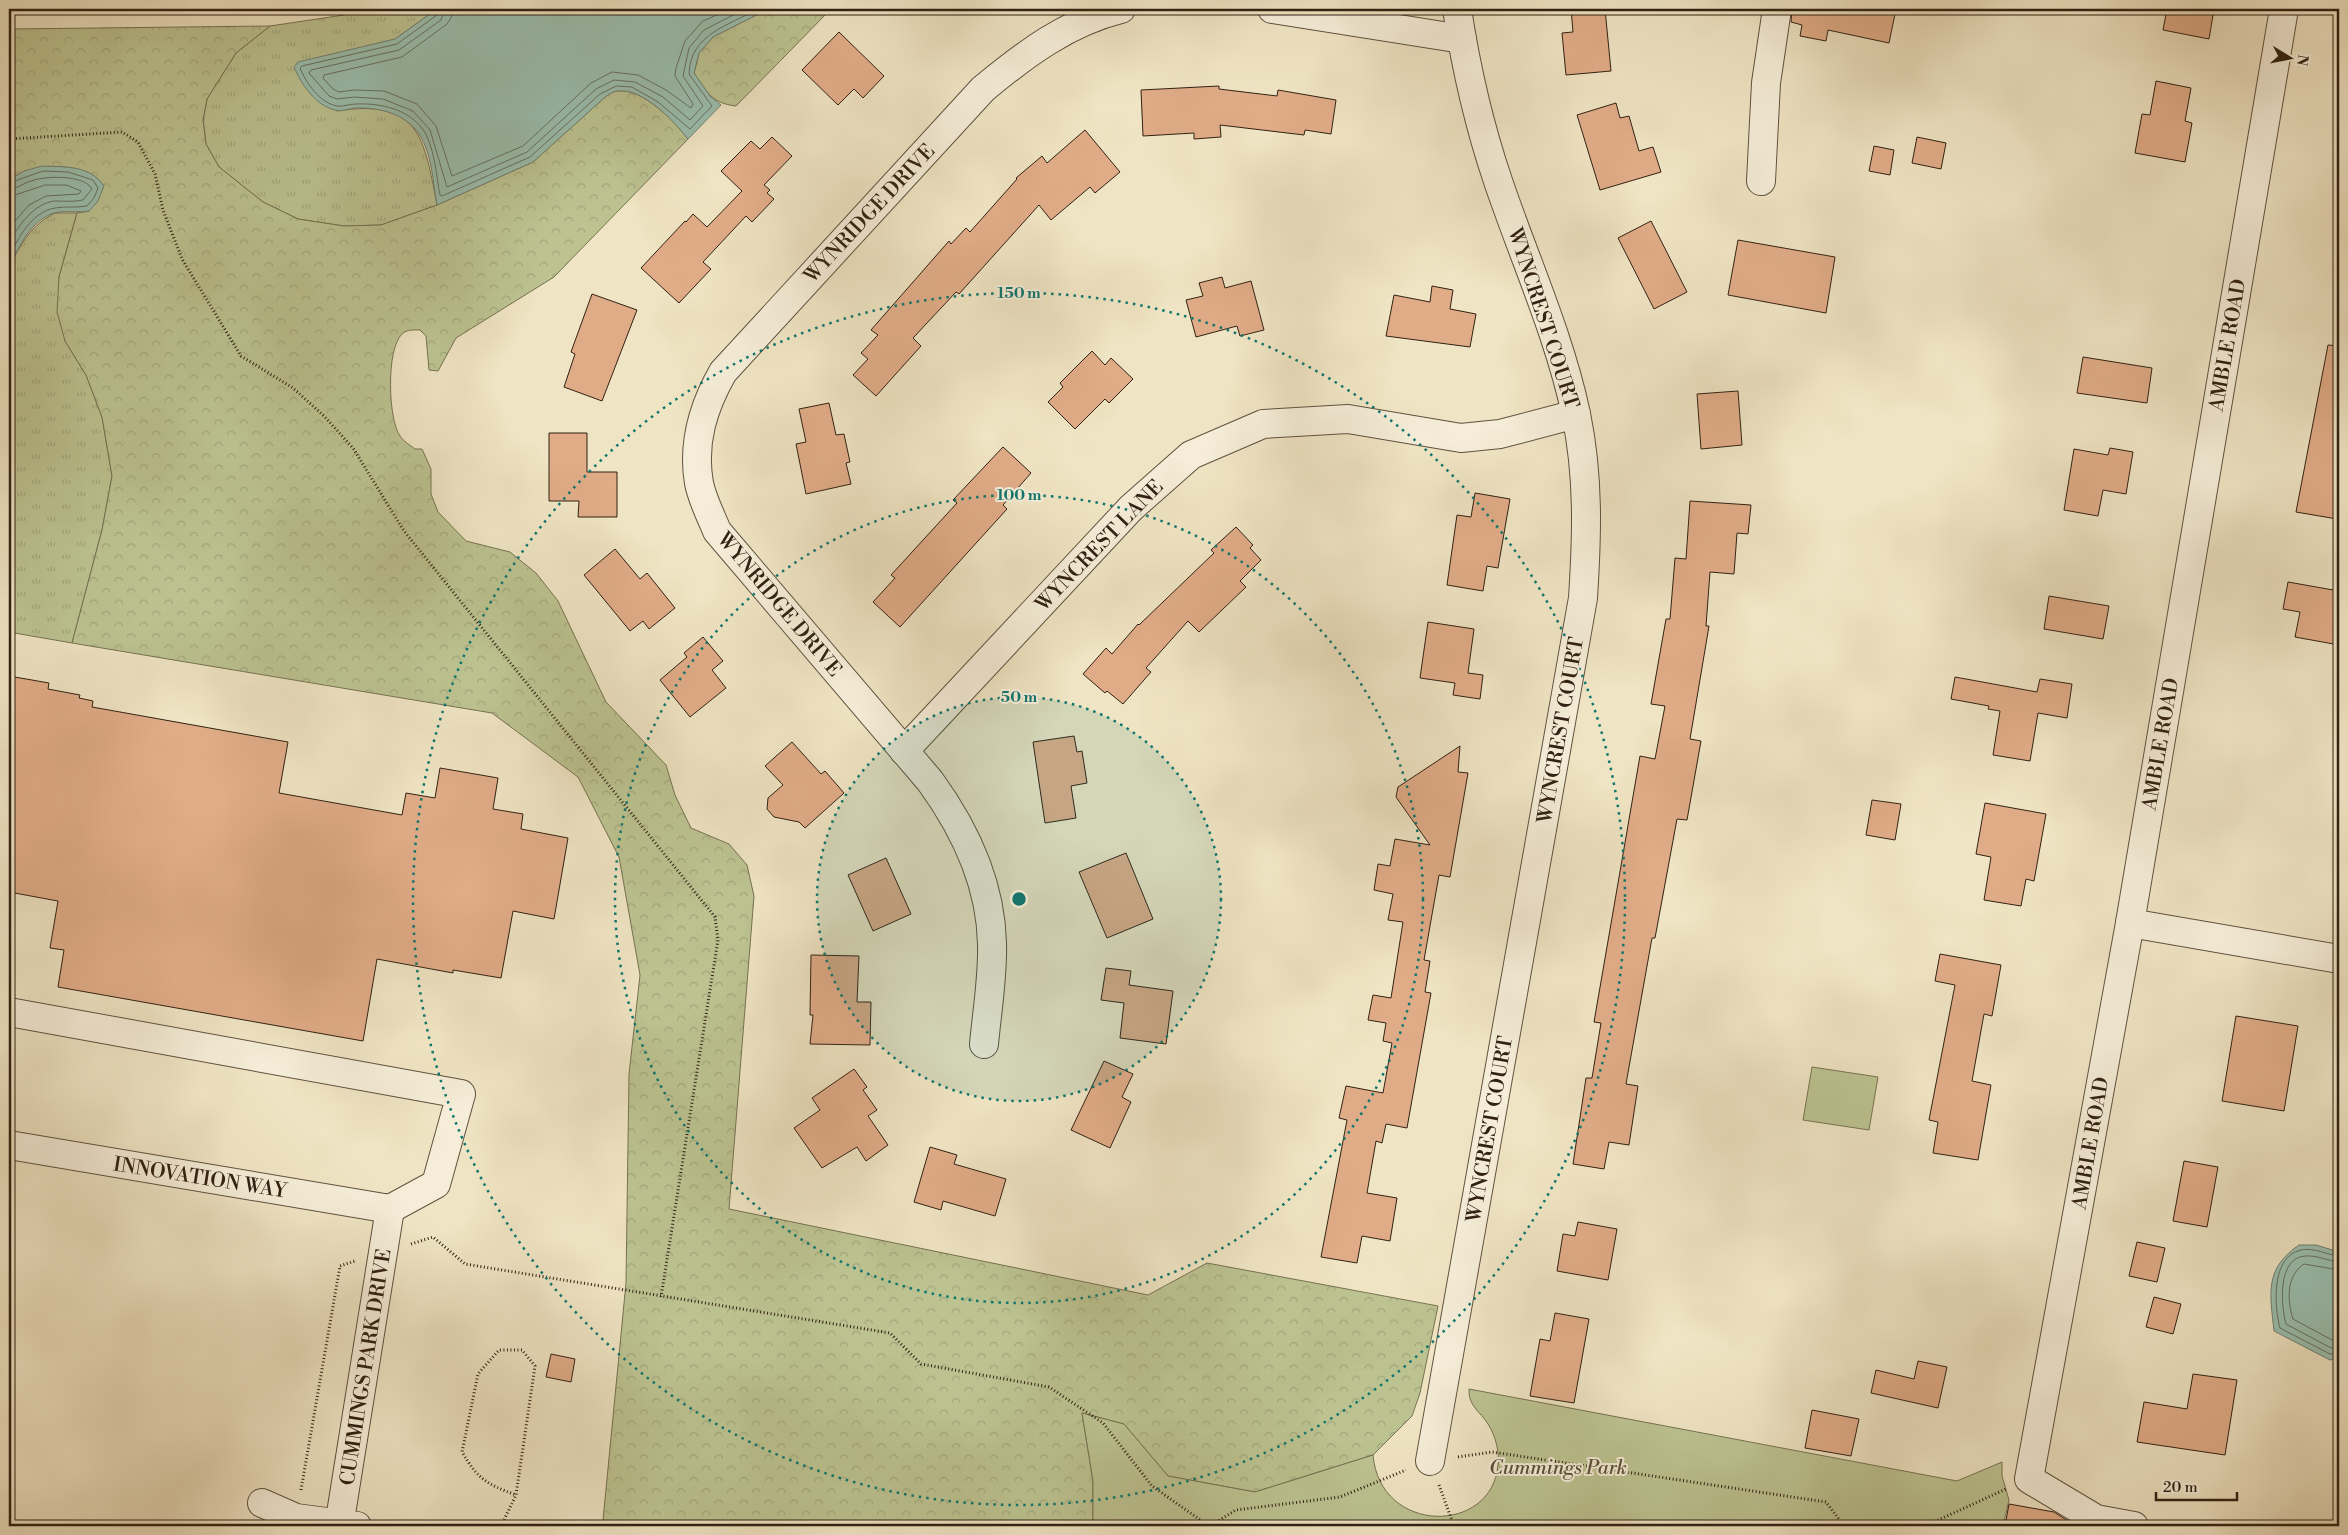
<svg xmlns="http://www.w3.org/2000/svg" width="2348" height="1535" viewBox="0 0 2348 1535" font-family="'Libre Bodoni',serif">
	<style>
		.grass { fill: url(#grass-tufts); stroke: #767252 }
		.forest { fill: url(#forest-crowns); stroke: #767252 }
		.park { fill: #bcc391; stroke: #767252 }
		.water { fill: #9abfaf; stroke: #708071 }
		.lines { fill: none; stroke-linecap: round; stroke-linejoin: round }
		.shore { stroke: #667061; stroke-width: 1 }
		.building { fill: #e0ac88; stroke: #312113 }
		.minor-casing { stroke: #60523f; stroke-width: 30 }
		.path { stroke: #312113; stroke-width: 3; stroke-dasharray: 1 2.5; stroke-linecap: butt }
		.minor { stroke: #f5edd8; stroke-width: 28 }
		.ring { fill: none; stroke: #0f766e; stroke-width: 2.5; stroke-dasharray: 2.5 5 }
		.labels { text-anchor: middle; stroke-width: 4; stroke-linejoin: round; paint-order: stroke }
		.street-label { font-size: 20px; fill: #312113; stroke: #f5edd8 }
		.park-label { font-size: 20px; font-style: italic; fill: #5b5239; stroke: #f5edd8 }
		.centre { fill: #0f766e; stroke: #f5edd8; stroke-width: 2.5 }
		.ring-label { font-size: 15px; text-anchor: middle; font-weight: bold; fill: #0f766e; stroke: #f5edd8; stroke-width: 4; stroke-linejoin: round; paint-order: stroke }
	</style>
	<defs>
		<pattern id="grass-tufts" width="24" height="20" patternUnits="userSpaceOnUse" patternTransform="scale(1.25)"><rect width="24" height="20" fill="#bcc391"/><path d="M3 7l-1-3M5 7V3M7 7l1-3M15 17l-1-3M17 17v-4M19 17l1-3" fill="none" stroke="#a2a77c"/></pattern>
		<pattern id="forest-crowns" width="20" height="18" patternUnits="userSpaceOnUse" patternTransform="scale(1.25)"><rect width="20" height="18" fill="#bcc391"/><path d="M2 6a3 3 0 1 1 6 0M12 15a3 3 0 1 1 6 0" fill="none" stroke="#a2a77c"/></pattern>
	</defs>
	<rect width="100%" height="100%" fill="#efe4c3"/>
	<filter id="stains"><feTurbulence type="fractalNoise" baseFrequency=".004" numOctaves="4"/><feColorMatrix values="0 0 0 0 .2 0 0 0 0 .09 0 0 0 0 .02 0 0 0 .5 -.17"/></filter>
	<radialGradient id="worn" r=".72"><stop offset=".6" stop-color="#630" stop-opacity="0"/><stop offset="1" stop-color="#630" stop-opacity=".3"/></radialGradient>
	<!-- grass -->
	<g class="grass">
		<path d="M 367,9 L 437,9 L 395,39 L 360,49 L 337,111 C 420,98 424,138 437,205 L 381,225 L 344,226 L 298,219 L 263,202 L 219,167 L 206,144 L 203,120 L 207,99 L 236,53 L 270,26 L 344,15 Z"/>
		<path d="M 55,213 L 77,213 L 59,277 L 65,341 L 86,375 L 102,417 L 112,476 L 102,530 L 72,643 L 9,632 L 9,266 C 22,243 31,225 55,213 Z"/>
	</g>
	<!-- forest -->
	<g class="forest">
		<path d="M 768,9 L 831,9 L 736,106 C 711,103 707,92 694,73 L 699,53 L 713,37 Z"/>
		<path d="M 270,26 L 236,53 L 207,99 L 203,120 L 206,144 L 219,167 L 263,202 L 298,219 L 344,226 L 381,225 L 437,205 L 533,162 L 604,98 C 608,95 613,91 618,91 C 643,88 674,121 688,139 L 554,277 L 456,338 L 438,371 L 429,370 L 426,336 L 420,330 C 414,330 407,329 402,334 C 386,349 388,419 400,436 C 403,441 410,445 415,449 L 422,449 L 431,469 L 431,494 L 438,512 L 466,541 L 510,552 L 536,573 L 558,601 L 606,702 L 666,765 L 675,795 L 691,828 L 729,844 L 747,865 L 754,896 L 729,1209 L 1148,1295 L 1207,1263 L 1438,1306 L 1420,1393 L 1412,1416 L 1373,1455 L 1255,1492 L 1168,1476 L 1124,1424 L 1082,1413 L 1093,1481 L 1093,1526 L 635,1526 L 603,1520 L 626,1283 L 629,1074 L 640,975 L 619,857 L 578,777 L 492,713 L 72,643 L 102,530 L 112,476 L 102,417 L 86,375 L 65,341 L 57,312 L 59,277 L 77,213 L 89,211 L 87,172 C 50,162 42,166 9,180 L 9,29 Z"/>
	</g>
	<!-- park -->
	<g class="park">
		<path d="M 1812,1067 L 1878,1077 L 1869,1130 L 1803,1120 Z"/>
		<path d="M 1469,1389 L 1957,1481 L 2002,1462 L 2002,1476 L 2009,1500 L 2003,1526 L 1093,1526 L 1093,1481 L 1082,1413 L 1124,1424 L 1168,1476 L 1255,1492 L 1373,1455 C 1380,1535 1492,1535 1498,1465 C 1500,1452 1495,1435 1488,1424 C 1480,1411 1468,1406 1469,1389 Z"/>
	</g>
	<!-- water -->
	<g class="water">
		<path d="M 437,9 L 768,9 L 713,37 L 699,53 L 694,73 L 710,96 L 721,105 L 688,139 C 674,121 643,88 618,91 C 613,91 608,95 604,98 L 533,162 L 437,205 C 433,183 432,153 419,134 C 405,113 378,107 354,108 C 348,109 341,112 335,110 C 315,105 302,85 294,67 L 298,62 L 395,39 Z"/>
		<path d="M 42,166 C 65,167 90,165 104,186 L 98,201 L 89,211 C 78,213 64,210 54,213 C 30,221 20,246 9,266 L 9,180 L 24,171 Z"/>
		<path d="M 2299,1245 L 2316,1245 L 2339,1252 L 2339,1358 L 2330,1360 L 2274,1331 C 2270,1293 2264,1269 2299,1245 Z"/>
	</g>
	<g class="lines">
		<!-- shore -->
		<g class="shore">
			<path d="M 439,9 L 437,15 L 397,44 L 302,66 L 300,68 C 306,83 320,103 337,106 C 342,107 350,104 356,104 C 381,103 409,109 424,131 C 435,149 436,175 440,195 L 442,196 L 530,157 L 600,94 L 616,86 L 632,87 L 658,102 L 690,129 L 712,106 L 689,74 C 690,34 728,26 758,9"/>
			<path d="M 445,9 L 441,20 L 399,50 L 311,70 L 309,73 L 329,96 L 337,99 L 354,97 L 383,99 L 413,111 L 430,130 L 447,187 L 527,152 L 596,89 L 614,80 L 635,82 L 663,97 L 690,120 L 703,106 L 683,76 L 689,48 L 704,30 L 745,9"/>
			<path d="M 453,9 L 451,18 L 447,24 L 402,57 L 324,75 L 323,78 L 333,89 L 339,92 L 354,90 L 384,91 L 417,104 L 436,126 L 452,176 L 523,146 L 591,83 L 612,72 L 638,75 L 666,90 L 691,108 L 693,104 L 675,76 L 676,68 L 685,41 L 703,21 L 730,9"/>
			<path d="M 9,183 L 43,171 L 68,172 L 93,180 L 98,188 L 94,198 L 87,206 C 76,208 65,206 55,208 C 31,212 19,238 9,256"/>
			<path d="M 9,190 C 17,189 23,183 31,181 C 44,176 84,174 92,189 L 83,200 C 74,202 65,201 55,201 C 34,203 18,226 9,243"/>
			<path d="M 9,197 L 45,185 L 66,185 L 81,191 L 79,194 L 46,196 L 29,205 L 9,228"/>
			<path d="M 2339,1256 C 2327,1255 2314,1247 2301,1250 C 2271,1256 2274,1306 2280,1328 L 2330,1354 L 2339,1353"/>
			<path d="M 2339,1262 C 2328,1261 2317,1255 2305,1256 C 2277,1258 2281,1306 2286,1324 L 2331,1348 L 2339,1347"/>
			<path d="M 2339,1270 L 2304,1264 C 2286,1276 2287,1300 2293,1319 L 2332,1340 L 2339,1339"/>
		</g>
	</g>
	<!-- building -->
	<g class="building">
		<path d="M 1571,9 L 1605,9 L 1611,71 L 1566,75 L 1562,33 L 1573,32 Z"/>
		<path d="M 1792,9 L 1896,9 L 1889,43 L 1828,30 L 1826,41 L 1800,36 L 1802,25 L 1791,22 Z"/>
		<path d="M 2167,9 L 2214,9 L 2209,39 L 2163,30 Z"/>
		<path d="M 839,32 L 884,76 L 863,98 L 854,89 L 838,105 L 802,70 Z"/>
		<path d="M 2156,81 L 2191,88 L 2185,121 L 2192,123 L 2185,162 L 2135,153 L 2142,114 L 2150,115 Z"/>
		<path d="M 1219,86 L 1219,89 L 1277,96 L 1278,90 L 1336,100 L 1331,134 L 1305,130 L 1304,135 L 1220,125 L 1221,137 L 1194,139 L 1194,133 L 1143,136 L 1141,90 Z"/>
		<path d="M 1616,103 L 1620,118 L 1629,116 L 1639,151 L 1653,147 L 1661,172 L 1600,190 L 1577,115 Z"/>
		<path d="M 1085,130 L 1120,172 L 1095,193 L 1090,187 L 1051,220 L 1039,205 L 959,294 L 956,292 L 913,338 L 921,346 L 876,396 L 853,375 L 868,359 L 861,353 L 878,335 L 871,330 L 949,241 L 951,244 L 966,228 L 970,232 L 1017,179 L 1016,178 L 1042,156 L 1047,163 Z"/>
		<path d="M 772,137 L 792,156 L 764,185 L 770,190 L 767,193 L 774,199 L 752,222 L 746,216 L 703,262 L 711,269 L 679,303 L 641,268 L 685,221 L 686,222 L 693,214 L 707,227 L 742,191 L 721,171 L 751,141 L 760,149 Z"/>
		<path d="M 1917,137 L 1946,143 L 1941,169 L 1912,163 Z"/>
		<path d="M 1874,146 L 1894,150 L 1890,175 L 1869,171 Z"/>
		<path d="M 1651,221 L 1687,292 L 1654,309 L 1618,238 Z"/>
		<path d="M 1738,240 L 1835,257 L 1826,313 L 1728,295 Z"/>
		<path d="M 1222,277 L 1225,288 L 1251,281 L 1264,330 L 1240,336 L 1237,326 L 1196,337 L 1186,300 L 1203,296 L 1199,283 Z"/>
		<path d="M 1432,286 L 1453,290 L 1450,309 L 1476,314 L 1470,347 L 1386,336 L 1394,295 L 1430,302 Z"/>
		<path d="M 592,294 L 637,310 L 602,401 L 564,387 L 575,354 L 571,352 Z"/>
		<path d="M 2328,345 L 2339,346 L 2339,506 L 2337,519 L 2296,512 Z"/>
		<path d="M 1092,351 L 1105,365 L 1111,358 L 1133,379 L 1109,403 L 1105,399 L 1075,429 L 1048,402 L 1063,387 L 1060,383 Z"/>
		<path d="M 2083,357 L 2152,368 L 2147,403 L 2077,393 Z"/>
		<path d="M 1738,391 L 1742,445 L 1701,449 L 1697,394 Z"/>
		<path d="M 829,403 L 836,435 L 844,434 L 850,462 L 846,463 L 851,484 L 806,494 L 796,444 L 806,442 L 799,409 Z"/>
		<path d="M 549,433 L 587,433 L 587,472 L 617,472 L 617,517 L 578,517 L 579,501 L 549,501 Z"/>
		<path d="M 1003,447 L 1031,473 L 1003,505 L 1007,509 L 900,627 L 873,602 L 895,578 L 891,575 L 957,503 L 953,500 Z"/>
		<path d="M 2110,448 L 2133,452 L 2126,494 L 2103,490 L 2098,516 L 2064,510 L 2074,449 L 2108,455 Z"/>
		<path d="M 1475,493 L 1510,499 L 1498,568 L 1487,566 L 1483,591 L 1447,585 L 1457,515 L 1471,517 Z"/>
		<path d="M 1690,501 L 1751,505 L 1748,534 L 1737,533 L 1734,574 L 1710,572 L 1706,626 L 1709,626 L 1690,739 L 1701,741 L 1687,820 L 1677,819 L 1655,938 L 1652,938 L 1626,1084 L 1638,1086 L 1629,1145 L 1609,1142 L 1604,1169 L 1573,1164 L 1586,1078 L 1592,1078 L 1601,1023 L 1594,1022 L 1640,756 L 1655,759 L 1665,706 L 1651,704 L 1666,619 L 1670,619 L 1675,558 L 1686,559 Z"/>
		<path d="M 1236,527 L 1253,545 L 1250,548 L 1261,560 L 1240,581 L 1246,587 L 1199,632 L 1188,621 L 1146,668 L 1151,672 L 1123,704 L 1107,691 L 1105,693 L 1083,674 L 1106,648 L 1112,654 L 1138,624 L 1139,625 L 1214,553 L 1211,550 Z"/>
		<path d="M 615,549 L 640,579 L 647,573 L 675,608 L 649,629 L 643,621 L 630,631 L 584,575 Z"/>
		<path d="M 2288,582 L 2339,591 L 2339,645 L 2295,637 L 2300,612 L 2283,609 Z"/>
		<path d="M 2049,596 L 2109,606 L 2103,639 L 2044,629 Z"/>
		<path d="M 1428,622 L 1474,629 L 1468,673 L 1483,675 L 1480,699 L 1453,695 L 1455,683 L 1420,678 Z"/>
		<path d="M 703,637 L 723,661 L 712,670 L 726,688 L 690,717 L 660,680 L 687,657 L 684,653 Z"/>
		<path d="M 9,676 L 49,683 L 48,689 L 80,695 L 79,698 L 93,701 L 92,707 L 288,742 L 279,793 L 402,815 L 406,793 L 435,798 L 440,768 L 498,778 L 493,809 L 523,814 L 521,829 L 568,838 L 554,919 L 513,911 L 501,978 L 453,970 L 453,973 L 377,959 L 363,1041 L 58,987 L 64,950 L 50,948 L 58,901 L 9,892 Z"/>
		<path d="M 1955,677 L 2037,692 L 2040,679 L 2072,684 L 2067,718 L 2038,713 L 2030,761 L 1993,755 L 2000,711 L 1988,709 L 1989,706 L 1951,699 Z"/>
		<path d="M 1074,736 L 1077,752 L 1082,751 L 1087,783 L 1071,786 L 1076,818 L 1045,823 L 1033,742 Z"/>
		<path d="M 792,742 L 821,774 L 825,771 L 844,793 L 805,828 L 799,822 L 774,817 L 767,809 L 768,798 L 783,785 L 765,766 Z"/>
		<path d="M 1460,746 L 1458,772 L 1468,773 L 1450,877 L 1439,875 L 1424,960 L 1430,961 L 1425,992 L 1431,993 L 1407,1128 L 1386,1124 L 1382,1143 L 1376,1141 L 1367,1193 L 1397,1198 L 1390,1241 L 1362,1236 L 1357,1263 L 1321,1257 L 1347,1120 L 1339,1118 L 1346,1086 L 1383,1093 L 1392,1043 L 1383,1041 L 1386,1023 L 1368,1020 L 1373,995 L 1391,998 L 1403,922 L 1388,920 L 1393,894 L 1374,890 L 1378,864 L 1390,866 L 1395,839 L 1430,845 L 1396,797 L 1398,787 Z"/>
		<path d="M 1872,800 L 1901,804 L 1895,840 L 1866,835 Z"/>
		<path d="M 1985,803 L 2046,814 L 2034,881 L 2026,879 L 2021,906 L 1984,900 L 1991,857 L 1976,854 Z"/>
		<path d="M 1126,853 L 1153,919 L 1107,938 L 1079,872 Z"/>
		<path d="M 886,858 L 911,914 L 873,931 L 848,875 Z"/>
		<path d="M 1940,954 L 2001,965 L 1992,1016 L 1984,1014 L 1972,1081 L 1991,1085 L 1978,1160 L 1933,1153 L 1938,1122 L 1929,1120 L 1955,985 L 1935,981 Z"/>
		<path d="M 811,955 L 859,956 L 857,1002 L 871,1002 L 870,1045 L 810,1044 L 813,1015 L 810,1015 Z"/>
		<path d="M 1106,968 L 1131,971 L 1129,985 L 1173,991 L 1166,1044 L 1120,1038 L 1124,1003 L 1101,1000 Z"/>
		<path d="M 2236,1016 L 2298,1026 L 2284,1111 L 2222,1101 Z"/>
		<path d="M 1104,1061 L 1133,1074 L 1122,1097 L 1131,1102 L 1110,1148 L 1071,1130 Z"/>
		<path d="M 854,1069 L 867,1087 L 863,1090 L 877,1110 L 868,1116 L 888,1145 L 866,1161 L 857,1147 L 822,1168 L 794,1128 L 820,1110 L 812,1098 Z"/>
		<path d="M 930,1147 L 957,1155 L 954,1164 L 1006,1179 L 995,1216 L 943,1201 L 941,1210 L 914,1202 Z"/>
		<path d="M 2184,1161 L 2218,1167 L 2207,1227 L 2173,1221 Z"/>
		<path d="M 1578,1222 L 1617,1229 L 1608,1280 L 1557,1271 L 1563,1234 L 1575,1236 Z"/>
		<path d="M 2137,1242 L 2165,1248 L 2157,1282 L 2129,1276 Z"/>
		<path d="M 2154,1297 L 2181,1304 L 2173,1334 L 2146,1327 Z"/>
		<path d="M 1555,1313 L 1589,1319 L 1574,1403 L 1530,1396 L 1540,1339 L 1550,1341 Z"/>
		<path d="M 551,1354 L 575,1359 L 571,1382 L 546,1377 Z"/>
		<path d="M 1918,1361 L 1947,1367 L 1938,1408 L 1871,1393 L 1876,1370 L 1914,1379 Z"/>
		<path d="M 2193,1374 L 2237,1380 L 2225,1455 L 2137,1442 L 2144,1402 L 2187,1409 Z"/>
		<path d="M 1812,1410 L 1859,1419 L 1851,1456 L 1805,1448 Z"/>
		<path d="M 2009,1504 L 2054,1512 L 2068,1521 L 2068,1526 L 2005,1526 Z"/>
	</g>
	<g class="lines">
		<!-- minor casing -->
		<g class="minor-casing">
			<g id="minor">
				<path d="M 1272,9 L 1462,39"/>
				<path d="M 1761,181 L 1766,83 L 1777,9"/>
				<path d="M 904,751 L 1131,508 L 1191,455 L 1263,424 L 1348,419 L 1461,438 L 1500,434 L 1576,414"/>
				<path d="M 2130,923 L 2339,959"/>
				<path d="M 9,1012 L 461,1094 L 436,1184 L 390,1209"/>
				<path d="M 984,1044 C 987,1011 993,977 992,944 C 991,884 965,829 930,781 L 717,531 C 711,516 702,499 699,483 C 692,443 703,407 723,372 L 983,89 C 1025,54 1068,22 1121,9"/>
				<path d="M 9,1145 L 390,1209"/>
				<path d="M 1430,1461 L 1583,598 C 1587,535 1589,477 1576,414 C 1559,334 1524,258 1498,181 C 1479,125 1466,68 1457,9"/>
				<path d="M 262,1503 L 296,1518 L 357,1526"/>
				<path d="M 339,1526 L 390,1209"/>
				<path d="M 2134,1526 L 2096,1519 L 2029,1479 L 2130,923 L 2284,9"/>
			</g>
		</g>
		<!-- path -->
		<g class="path">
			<path d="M 9,139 L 122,132 L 138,142 L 155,174 L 163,210 L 182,259 L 241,356 L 293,388 L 324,416 L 353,448 L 404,531 L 715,917 L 718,940 L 661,1297"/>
			<path d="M 411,1244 L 433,1237 L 465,1264 L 890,1333 L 921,1364 L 1049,1387 L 1103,1423 L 1152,1486 L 1209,1526"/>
			<path d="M 1458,1457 L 1492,1452 L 1826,1502 L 1844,1526"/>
			<path d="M 1439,1485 L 1454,1526"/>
			<path d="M 301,1490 L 340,1266 L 355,1261"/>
			<path d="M 501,1526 L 516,1495 L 535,1366 L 522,1350 L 499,1350 L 478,1374 L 462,1452 C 478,1479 486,1484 516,1495"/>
			<path d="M 1210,1526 L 1236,1510 L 1340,1497 L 1406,1470"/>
			<path d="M 1925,1526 L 2006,1489"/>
		</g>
		<!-- minor -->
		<use href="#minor" class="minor"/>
	</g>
	<!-- distance rings -->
	<circle cx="1019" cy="899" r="202" fill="#0f766e" fill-opacity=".12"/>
	<g class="ring">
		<circle cx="1019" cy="899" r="202"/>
		<circle cx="1019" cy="899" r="404"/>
		<circle cx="1019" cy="899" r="606"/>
	</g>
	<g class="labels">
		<!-- street labels -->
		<g class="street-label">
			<text transform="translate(869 213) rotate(-47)" y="7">WYNRIDGE DRIVE</text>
			<text transform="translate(1544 318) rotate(72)" y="7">WYNCREST COURT</text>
			<text transform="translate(2227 345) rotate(-80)" y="7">AMBLE ROAD</text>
			<text transform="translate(1099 545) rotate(-46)" y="7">WYNCREST LANE</text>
			<text transform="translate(780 604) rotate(50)" y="7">WYNRIDGE DRIVE</text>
			<text transform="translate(1560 730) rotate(-80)" y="7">WYNCREST COURT</text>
			<text transform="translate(2160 744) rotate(-80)" y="7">AMBLE ROAD</text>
			<text transform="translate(1489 1129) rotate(-80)" y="7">WYNCREST COURT</text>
			<text transform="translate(2090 1143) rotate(-80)" y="7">AMBLE ROAD</text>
			<text transform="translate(200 1177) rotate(9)" y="7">INNOVATION WAY</text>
			<text transform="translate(365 1367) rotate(-81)" y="7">CUMMINGS PARK DRIVE</text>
		</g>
		<!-- park labels -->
		<g class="park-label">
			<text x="1558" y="1474">Cummings Park</text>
		</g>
	</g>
	<circle cx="1019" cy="899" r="8" class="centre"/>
	<g class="ring-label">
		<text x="1019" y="298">150 m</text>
		<text x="1019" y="500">100 m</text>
		<text x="1019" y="702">50 m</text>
	</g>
	<!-- margin -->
	<rect width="2348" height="1535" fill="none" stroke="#efe4c3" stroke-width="30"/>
	<rect x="10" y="10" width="2328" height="1515" fill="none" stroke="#312113" stroke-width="2.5"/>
	<rect x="15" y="15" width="2318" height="1505" fill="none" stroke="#312113"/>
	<!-- north arrow -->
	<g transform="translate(2290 58) rotate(100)" stroke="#f5edd8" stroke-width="4" paint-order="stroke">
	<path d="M0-4L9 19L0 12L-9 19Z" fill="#312113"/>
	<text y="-8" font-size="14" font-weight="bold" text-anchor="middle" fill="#312113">N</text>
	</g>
	<!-- scale -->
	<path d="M2156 1492v8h81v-8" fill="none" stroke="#312113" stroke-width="2.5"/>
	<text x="2163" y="1492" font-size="15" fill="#312113" stroke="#f5edd8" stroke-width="4" paint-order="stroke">20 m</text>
	<rect width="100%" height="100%" filter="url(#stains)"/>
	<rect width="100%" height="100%" fill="url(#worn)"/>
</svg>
